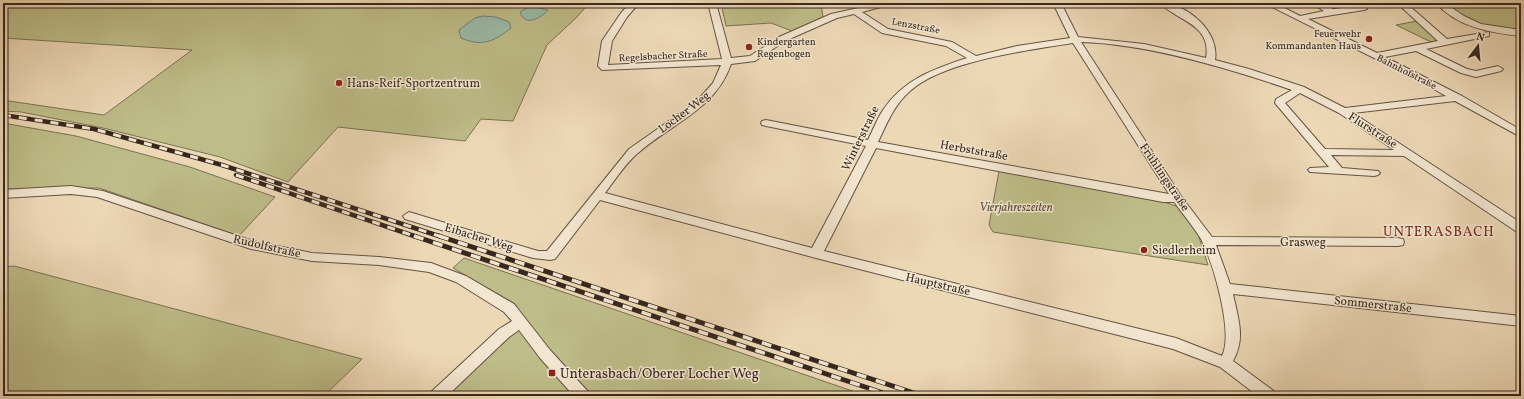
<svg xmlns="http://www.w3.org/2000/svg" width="1524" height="399" viewBox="0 0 1524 399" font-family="Vollkorn,serif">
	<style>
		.green { fill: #bebd89; stroke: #7a7254 }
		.water { fill: #9abba8; stroke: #728071 }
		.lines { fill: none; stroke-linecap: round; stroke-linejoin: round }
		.minor-casing { stroke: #645344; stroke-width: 2 }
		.minor { fill: #f3e6d0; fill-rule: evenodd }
		.rail-far1-casing { stroke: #37271e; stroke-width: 4.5 }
		.rail-casing { stroke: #37271e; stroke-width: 5 }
		.rail-far1 { stroke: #f3e6d0; stroke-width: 3; stroke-dasharray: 8; stroke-linecap: butt }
		.rail { stroke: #f3e6d0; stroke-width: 3.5; stroke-dasharray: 10; stroke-linecap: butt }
		.poi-dot { fill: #8f2418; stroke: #f3e6d0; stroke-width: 1.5 }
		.labels { text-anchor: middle; stroke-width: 3; stroke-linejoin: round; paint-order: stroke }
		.far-street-label { font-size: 10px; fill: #37271e; stroke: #f3e6d0 }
		.far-poi-label { font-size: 10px; fill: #37271e; stroke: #f3e6d0; text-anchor: end }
		.poi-label { font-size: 12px; fill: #37271e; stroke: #f3e6d0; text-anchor: start }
		.street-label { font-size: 12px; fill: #37271e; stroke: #f3e6d0 }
		.park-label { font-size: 12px; font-style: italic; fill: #594c39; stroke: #f3e6d0 }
		.quarter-label { font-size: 14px; letter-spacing: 1px; fill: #7a1f14; stroke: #f3e6d0 }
		.near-poi-label { font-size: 14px; fill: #37271e; stroke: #f3e6d0; text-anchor: start }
	</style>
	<rect width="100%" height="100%" fill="#edd8b6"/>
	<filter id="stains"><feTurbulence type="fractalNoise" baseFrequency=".005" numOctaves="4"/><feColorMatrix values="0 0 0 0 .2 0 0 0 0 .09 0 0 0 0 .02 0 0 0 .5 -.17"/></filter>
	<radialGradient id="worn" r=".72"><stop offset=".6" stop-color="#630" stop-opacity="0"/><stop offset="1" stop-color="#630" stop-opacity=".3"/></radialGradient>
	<!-- green -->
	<g class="green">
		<path d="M 3,3 L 589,3 L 577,17 L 547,45 L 513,121 L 481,119 L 465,141 L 338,127 L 288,182 L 220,157 L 103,128 L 21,112 L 3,111 L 3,101 L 9,101 L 104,115 L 192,50 L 3,38 Z"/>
		<path d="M 721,3 L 821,3 L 823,17 L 792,31 L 771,23 L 726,26 Z"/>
		<path d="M 1447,3 L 1521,3 L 1521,31 L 1491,28 L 1473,23 Z"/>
		<path d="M 1417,21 L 1440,40 L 1431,42 L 1396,25 Z"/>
		<path d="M 3,123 L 76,136 L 190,167 L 275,197 L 239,236 L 99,188 L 3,189 Z"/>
		<path d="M 999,171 L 1164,202 L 1179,207 L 1196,228 L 1208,265 L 993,232 L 989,225 Z"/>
		<path d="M 464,258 L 867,396 L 453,396 L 448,392 L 527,322 L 515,304 L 453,268 Z"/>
		<path d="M 14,266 L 362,359 L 324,396 L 3,396 L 3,267 Z"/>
	</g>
	<!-- water -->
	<g class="water">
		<path d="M 530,6 L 548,10 C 542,17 525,28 520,12 Z"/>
		<path d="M 482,16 L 496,17 L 509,22 L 511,28 C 493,42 482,47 461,38 L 459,30 L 475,18 Z"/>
	</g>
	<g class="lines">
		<!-- minor casing -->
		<g class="minor-casing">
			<g id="minor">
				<path d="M 630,3 L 639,3 L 627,17 L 612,41 L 608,65 L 722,59 L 708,3 L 716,3 L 731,58 L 750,56 L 779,37 L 831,14 L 881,3 L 896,3 L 862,12 L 888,29 L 952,42 L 976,56 L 1017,46 L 1070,38 L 1053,3 L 1061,3 L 1078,37 L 1144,44 L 1206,58 C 1212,24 1177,21 1160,3 C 1187,3 1220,32 1215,60 L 1249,69 L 1304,87 L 1345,108 L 1446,96 L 1414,78 L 1264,3 L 1275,3 L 1300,16 L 1324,11 L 1311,3 L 1321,3 L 1333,9 L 1367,5 L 1367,9 L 1364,10 L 1308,19 L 1377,53 L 1438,41 L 1397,3 L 1406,3 L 1447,39 L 1489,32 L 1489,36 L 1426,49 L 1467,69 L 1476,71 L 1498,66 L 1503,69 L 1501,71 L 1476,77 L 1461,73 L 1416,51 L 1385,57 L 1462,96 L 1521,130 L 1521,137 L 1455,101 L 1353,113 L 1521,223 L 1521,233 L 1517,232 L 1404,156 L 1331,155 L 1342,168 L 1378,171 L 1380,173 L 1378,175 L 1374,176 L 1310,172 L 1308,170 L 1310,168 L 1329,167 L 1275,103 L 1276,99 L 1292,90 C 1228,68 1148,44 1081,42 L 1181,196 L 1212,237 L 1398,238 L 1403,239 L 1404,242 L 1403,245 L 1398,246 L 1216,245 L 1230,284 L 1521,316 L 1521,326 L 1233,294 C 1238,318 1246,338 1233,361 L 1275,392 L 1277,396 L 1258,396 L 1220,367 L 1173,349 L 816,258 L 600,200 L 555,259 L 550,260 L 533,258 L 405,219 L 403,216 L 409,212 L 538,251 L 547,251 L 629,149 L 696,102 L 713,83 L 721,65 L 602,70 L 598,66 L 602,41 L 621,13 ZM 854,14 L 882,33 L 946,46 L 967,58 C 934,69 904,79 883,110 C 877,119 873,130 868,140 L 766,120 L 762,121 L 761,123 L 762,125 L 766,126 L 866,146 L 812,248 L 605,193 C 615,180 625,164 638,153 C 671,124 716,109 731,64 L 755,61 L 785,41 L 837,18 ZM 1073,43 L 1169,194 L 878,142 C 887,123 894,105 910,91 C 943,61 1029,50 1073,43 ZM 1300,93 L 1339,113 L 1394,150 L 1325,149 L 1285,103 ZM 876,148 L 1163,202 L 1174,202 C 1183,214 1193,226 1201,239 C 1213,262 1234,333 1222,356 L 1176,338 L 824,251 Z"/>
				<path d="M 1436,3 L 1445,3 L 1464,16 L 1481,24 L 1521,30 L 1521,36 C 1491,33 1457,27 1436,3 Z"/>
				<path d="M 71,186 L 103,191 L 253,241 L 312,253 L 379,257 L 431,263 L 466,276 L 514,304 L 550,350 L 592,396 L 574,396 L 540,358 L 519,330 L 509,337 L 447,396 L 429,396 L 431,392 L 499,329 L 512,321 L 504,312 L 456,282 L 429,272 L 379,265 L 312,261 L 251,249 L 97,197 L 71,194 L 3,198 L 3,190 Z"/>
			</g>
		</g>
		<!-- minor -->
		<use href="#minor" class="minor"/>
		<!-- rail-far1 casing -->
		<g class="rail-far1-casing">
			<g id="rail-far1">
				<path d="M 3,115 L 94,129 L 222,165 L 442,237"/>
				<path d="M 236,175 L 417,237"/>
			</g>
		</g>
		<!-- rail casing -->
		<g class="rail-casing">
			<g id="rail">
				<path d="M 414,236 L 892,396"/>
				<path d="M 439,236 L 923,396"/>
			</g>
		</g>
		<!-- rail-far1 -->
		<use href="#rail-far1" class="rail-far1"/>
		<!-- rail -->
		<use href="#rail" class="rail"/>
	</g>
	<!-- markers -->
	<g class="poi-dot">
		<circle cx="1369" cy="39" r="4"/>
		<circle cx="749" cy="47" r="4"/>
		<circle cx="339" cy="83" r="4"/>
		<circle cx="1144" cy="250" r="4"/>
		<rect x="548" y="369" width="8" height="8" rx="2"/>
	</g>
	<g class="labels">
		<!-- far-street labels -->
		<g class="far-street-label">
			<text transform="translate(916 25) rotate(11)" y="4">Lenzstraße</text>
			<text transform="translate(663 55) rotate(-3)" y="4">Regelsbacher Straße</text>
			<text transform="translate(1407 71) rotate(27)" y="4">Bahnhofstraße</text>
		</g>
		<!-- far-poi labels -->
		<g class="far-poi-label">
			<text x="1361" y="37">Feuerwehr<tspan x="1361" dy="12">Kommandanten Haus</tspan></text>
			<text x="757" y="45" text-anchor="start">Kindergarten<tspan x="757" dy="12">Regenbogen</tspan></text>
		</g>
		<!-- poi labels -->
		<g class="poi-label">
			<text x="347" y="87">Hans-Reif-Sportzentrum</text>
			<text x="1152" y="254">Siedlerheim</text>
		</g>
		<!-- street labels -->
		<g class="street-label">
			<text transform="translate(684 112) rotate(-37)" y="4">Locher Weg</text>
			<text transform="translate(1373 130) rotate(33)" y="4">Flurstraße</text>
			<text transform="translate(860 138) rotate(-64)" y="4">Winterstraße</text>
			<text transform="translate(974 150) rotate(10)" y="4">Herbststraße</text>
			<text transform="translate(1165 177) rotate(56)" y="4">Frühlingstraße</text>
			<text transform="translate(479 237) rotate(17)" y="4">Eibacher Weg</text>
			<text x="1303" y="246">Grasweg</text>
			<text transform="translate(267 246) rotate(13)" y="4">Rudolfstraße</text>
			<text transform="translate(938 284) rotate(13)" y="4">Hauptstraße</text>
			<text transform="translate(1373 304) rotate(6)" y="4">Sommerstraße</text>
		</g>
		<!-- park labels -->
		<g class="park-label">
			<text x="1016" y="211">Vierjahreszeiten</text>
		</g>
		<!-- quarter labels -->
		<g class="quarter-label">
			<text x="1439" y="236">UNTERASBACH</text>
		</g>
		<!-- near-poi labels -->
		<g class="near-poi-label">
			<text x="560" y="378">Unterasbach/Oberer Locher Weg</text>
		</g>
	</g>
	<!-- margin -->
	<rect width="1524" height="399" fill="none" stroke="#edd8b6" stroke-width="16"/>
	<rect x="4" y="4" width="1516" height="391" fill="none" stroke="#37271e" stroke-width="2"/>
	<rect x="8" y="8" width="1508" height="383" fill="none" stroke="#37271e"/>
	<!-- north arrow -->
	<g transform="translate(1478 46) rotate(16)" stroke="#f3e6d0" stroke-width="3" paint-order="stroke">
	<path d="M0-3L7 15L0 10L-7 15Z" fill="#37271e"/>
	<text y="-6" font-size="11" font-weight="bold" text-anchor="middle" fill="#37271e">N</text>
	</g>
	<rect width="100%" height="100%" filter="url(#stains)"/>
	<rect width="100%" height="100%" fill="url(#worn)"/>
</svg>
